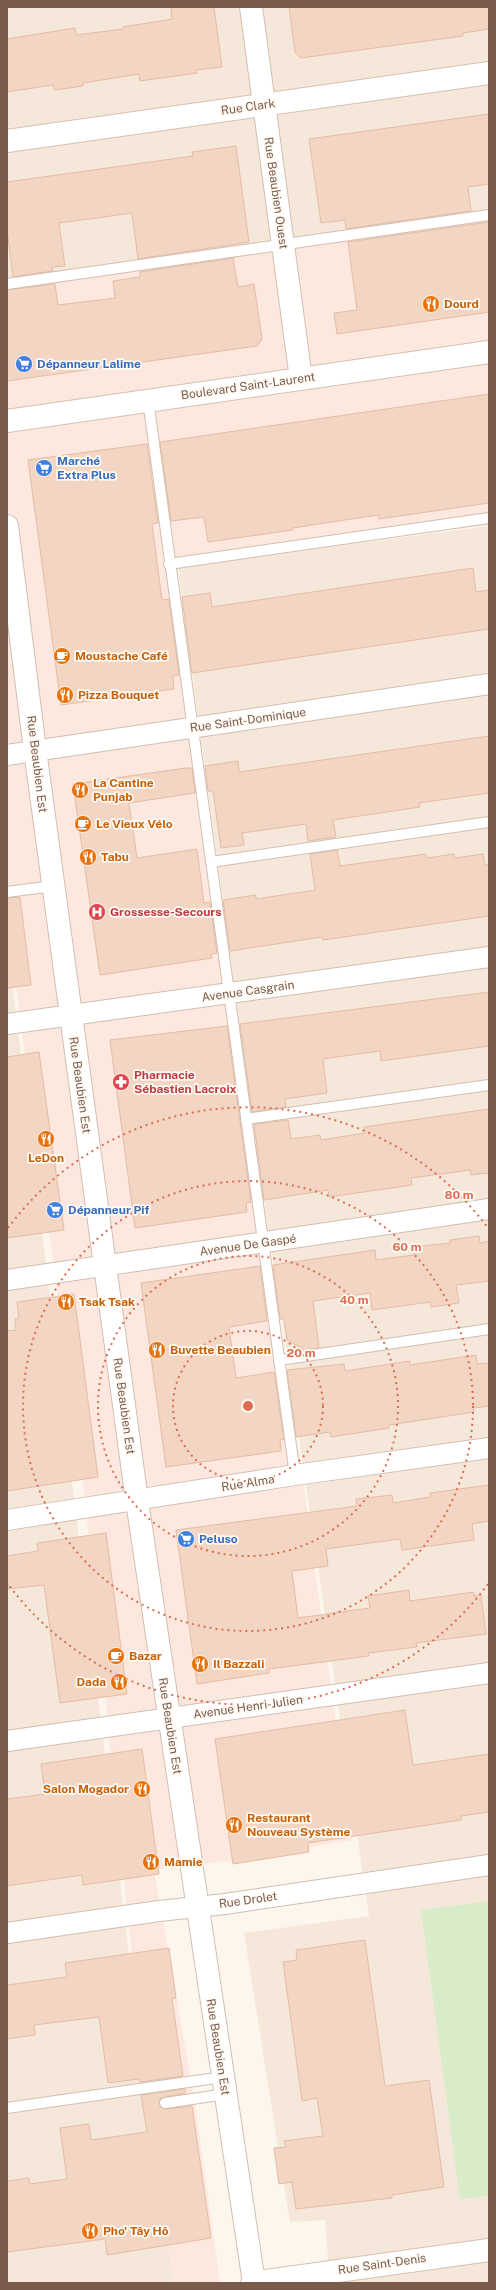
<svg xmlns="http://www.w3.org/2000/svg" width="496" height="2290" viewBox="0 0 496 2290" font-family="'Public Sans',sans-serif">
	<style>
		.residential { fill: #f5e8da }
		.commercial { fill: #fde8e0 }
		.green { fill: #d8ecc9 }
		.building { fill: #f3d5c3; stroke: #e6bba3 }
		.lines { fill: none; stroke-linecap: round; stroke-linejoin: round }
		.service-casing { stroke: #d1beb0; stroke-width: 12 }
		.minor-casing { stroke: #d1beb0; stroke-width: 22 }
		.tertiary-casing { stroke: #d1beb0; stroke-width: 24 }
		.secondary-casing { stroke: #d6c0b0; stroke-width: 24 }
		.service { stroke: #fff; stroke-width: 10 }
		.minor { stroke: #fff; stroke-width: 20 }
		.tertiary { stroke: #fff; stroke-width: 22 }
		.secondary { stroke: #fff; stroke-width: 22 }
		.ring { fill: none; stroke: #dc6d51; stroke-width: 2; stroke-dasharray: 2 4 }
		.labels { text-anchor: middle; stroke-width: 3.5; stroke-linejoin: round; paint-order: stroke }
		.street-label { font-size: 12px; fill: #7a5c4d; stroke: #fffaf3 }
		.food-label { font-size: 12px; font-weight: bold; fill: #c56008; stroke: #fffaf3; text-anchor: start }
		.shop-label { font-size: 12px; font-weight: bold; fill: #366cbe; stroke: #fffaf3; text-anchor: start }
		.health-label { font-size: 12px; font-weight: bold; fill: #be3a42; stroke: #fffaf3; text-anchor: start }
		.centre { fill: #dc6d51; stroke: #fffaf3; stroke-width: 2 }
		.ring-label { font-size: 12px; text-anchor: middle; font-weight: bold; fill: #dc6d51; stroke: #fffaf3; stroke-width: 3.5; stroke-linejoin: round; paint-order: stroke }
	</style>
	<rect width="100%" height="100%" fill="#fdf6ec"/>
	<!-- residential -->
	<g class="residential">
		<path d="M 7,7 L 489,7 L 489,212 L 7,284 Z"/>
		<path d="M 489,526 L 489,2283 L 330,2283 L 325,2220 L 290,2222 L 244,1933 L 369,1916 L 252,1116 L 178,567 Z"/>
		<path d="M 7,940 L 150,2130 L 174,2283 L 7,2283 Z"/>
	</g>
	<!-- commercial -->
	<path class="commercial" d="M 489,215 L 489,525 L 170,564 L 268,1228 L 279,1360 L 300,1459 L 352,1840 L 235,1860 L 154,1870 L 193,2091 L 220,2283 L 174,2283 L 150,2130 L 84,1492 L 7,919 L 7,286 Z"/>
	<!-- green -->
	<path class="green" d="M 489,1901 L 489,2196 L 460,2199 L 421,1910 Z"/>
	<!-- building -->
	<g class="building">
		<path d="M 171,7 L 214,7 L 222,67 L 196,70 L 197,73 L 140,81 L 139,74 L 83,83 L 83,86 L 55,90 L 53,85 L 7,92 L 7,39 L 75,28 L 76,35 L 123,29 L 123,27 L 172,19 Z"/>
		<path d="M 289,7 L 489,7 L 489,29 L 463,33 L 463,36 L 301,58 L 295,52 Z"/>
		<path d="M 489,114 L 489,184 L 468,187 L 471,211 L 346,229 L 345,220 L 321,223 L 309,139 Z"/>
		<path d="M 236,146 L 249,242 L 138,259 L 132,213 L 97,218 L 59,223 L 65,266 L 52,267 L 53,271 L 13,277 L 7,230 L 7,182 L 193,156 L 192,152 Z"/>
		<path d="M 489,222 L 489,312 L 337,334 L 334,313 L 357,310 L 348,242 Z"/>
		<path d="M 233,258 L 238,287 L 254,284 L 262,339 L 257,346 L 7,381 L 7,290 L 55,284 L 58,305 L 115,298 L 113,281 L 140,277 L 140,272 Z"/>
		<path d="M 489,394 L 489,503 L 379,519 L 379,515 L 351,519 L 293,528 L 293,530 L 208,542 L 204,517 L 171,521 L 160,442 Z"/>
		<path d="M 147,444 L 158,523 L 152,524 L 162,600 L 169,599 L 179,675 L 173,676 L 174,689 L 61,705 L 28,460 Z"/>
		<path d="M 473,568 L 476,592 L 489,590 L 489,629 L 192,673 L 182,597 L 210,593 L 212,607 Z"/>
		<path d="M 489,736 L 489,793 L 419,803 L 420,807 L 333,820 L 336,837 L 308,841 L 306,824 L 242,833 L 244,845 L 221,848 L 213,791 L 208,791 L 205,766 L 238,761 L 239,772 Z"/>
		<path d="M 186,768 L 192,768 L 195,793 L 129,803 L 137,858 L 197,849 L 204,903 L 210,902 L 217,953 L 211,954 L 212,958 L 100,975 L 73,784 Z"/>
		<path d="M 337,850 L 340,866 L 426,854 L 427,858 L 454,854 L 455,858 L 483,854 L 485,865 L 489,865 L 489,916 L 323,940 L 322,937 L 230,951 L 223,900 L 256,895 L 256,899 L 315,890 L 310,854 Z"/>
		<path d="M 20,897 L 31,985 L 7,988 L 7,898 Z"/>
		<path d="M 489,992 L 489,1046 L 381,1061 L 380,1051 L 323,1059 L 327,1093 L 285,1099 L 286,1107 L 252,1112 L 240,1024 Z"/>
		<path d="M 227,1026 L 251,1202 L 246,1203 L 247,1212 L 135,1228 L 110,1040 Z"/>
		<path d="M 39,1052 L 64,1230 L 7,1238 L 7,1057 Z"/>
		<path d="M 489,1109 L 489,1173 L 471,1175 L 470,1170 L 411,1178 L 412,1185 L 329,1197 L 328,1190 L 264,1200 L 254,1124 L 288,1120 L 291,1139 L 320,1135 L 321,1140 L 365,1133 L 364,1127 Z"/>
		<path d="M 479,1236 L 480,1243 L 489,1241 L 489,1281 L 456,1285 L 459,1303 L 431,1307 L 430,1302 L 372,1310 L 370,1293 L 313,1301 L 319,1348 L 305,1350 L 287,1340 L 284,1319 L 280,1319 L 273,1265 L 375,1250 L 376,1260 L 414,1255 L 413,1247 L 450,1243 L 450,1240 Z"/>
		<path d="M 260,1266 L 267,1321 L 229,1327 L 236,1378 L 274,1372 L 284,1439 L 280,1440 L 281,1451 L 166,1467 L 141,1283 Z"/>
		<path d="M 74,1294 L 98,1477 L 7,1491 L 7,1331 L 16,1330 L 15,1319 L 19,1318 L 17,1302 Z"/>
		<path d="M 476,1355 L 477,1364 L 489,1363 L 489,1406 L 473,1408 L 474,1412 L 389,1425 L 389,1428 L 331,1437 L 330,1432 L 296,1437 L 287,1370 L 344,1364 L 345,1371 L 410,1361 L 410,1365 Z"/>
		<path d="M 489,1485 L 489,1521 L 472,1524 L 474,1540 L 402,1550 L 400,1539 L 326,1549 L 328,1566 L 292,1571 L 298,1618 L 370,1608 L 368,1596 L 409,1590 L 410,1601 L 474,1592 L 474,1596 L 481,1595 L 486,1634 L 416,1643 L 417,1647 L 368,1653 L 369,1656 L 269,1669 L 269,1673 L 197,1684 L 176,1530 L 357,1506 L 356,1499 L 392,1495 L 393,1503 L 430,1497 L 430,1493 Z"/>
		<path d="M 106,1533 L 127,1694 L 60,1703 L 44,1585 L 7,1589 L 7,1556 L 38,1551 L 37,1543 Z"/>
		<path d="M 405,1710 L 413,1765 L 489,1754 L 489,1812 L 461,1816 L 461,1820 L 308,1843 L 309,1852 L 233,1864 L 215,1739 Z"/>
		<path d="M 142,1749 L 159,1874 L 83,1885 L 82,1875 L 7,1886 L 7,1799 L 45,1794 L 41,1764 Z"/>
		<path d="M 365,1940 L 385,2086 L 429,2080 L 444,2187 L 392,2195 L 392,2198 L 296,2209 L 292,2182 L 279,2184 L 274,2148 L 286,2147 L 284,2141 L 323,2136 L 317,2098 L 302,2101 L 283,1962 L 297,1960 L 296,1950 Z"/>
		<path d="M 169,1948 L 176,1998 L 172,1999 L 183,2076 L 140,2082 L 139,2079 L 108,2083 L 99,2017 L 34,2025 L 35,2035 L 7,2039 L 7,1985 L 67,1977 L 65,1963 Z"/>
		<path d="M 185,2089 L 185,2093 L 161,2098 L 159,2104 L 166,2109 L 192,2106 L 211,2238 L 107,2255 L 105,2239 L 7,2252 L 7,2181 L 29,2178 L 30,2184 L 67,2179 L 60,2128 L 89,2124 L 91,2140 L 147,2132 L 141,2095 Z"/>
	</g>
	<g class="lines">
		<!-- service casing -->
		<g class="service-casing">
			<g id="service">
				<path d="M 7,284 L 489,215"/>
				<path d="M 148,400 L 295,1475"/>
				<path d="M 169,564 L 489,518"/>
				<path d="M 211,862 L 489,822"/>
				<path d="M 7,892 L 53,886"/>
				<path d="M 246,1119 L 489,1085"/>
				<path d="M 279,1360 L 489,1329"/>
				<path d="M 165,2103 L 226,2094"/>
				<path d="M 7,2108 L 223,2077"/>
			</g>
		</g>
		<!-- minor casing -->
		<g class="minor-casing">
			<g id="minor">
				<path d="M 7,755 L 489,684"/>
				<path d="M 7,1024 L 489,957"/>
				<path d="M 7,1280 L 489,1209"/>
				<path d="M 7,1520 L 295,1475 L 489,1448"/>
				<path d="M 7,1741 L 489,1673"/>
				<path d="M 7,1933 L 159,1911 L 225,1904 L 489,1865"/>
			</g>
		</g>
		<!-- tertiary casing -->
		<g class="tertiary-casing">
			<g id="tertiary">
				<path d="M 251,7 L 301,379"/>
				<path d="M 7,526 L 35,750 L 137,1501 L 254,2283"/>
			</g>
		</g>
		<!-- secondary casing -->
		<g class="secondary-casing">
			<g id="secondary">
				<path d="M 7,141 L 489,73"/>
				<path d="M 7,421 L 489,352"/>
				<path d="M 252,2283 L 489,2250"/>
			</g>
		</g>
		<!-- service -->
		<use href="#service" class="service"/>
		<!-- minor -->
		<use href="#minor" class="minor"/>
		<!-- tertiary -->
		<use href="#tertiary" class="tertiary"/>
		<!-- secondary -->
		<use href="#secondary" class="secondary"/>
	</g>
	<!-- distance rings -->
	<g class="ring">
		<circle cx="248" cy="1406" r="75"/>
		<circle cx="248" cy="1406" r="150"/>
		<circle cx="248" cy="1406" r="225"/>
		<path d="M488 1584A299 299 0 0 1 8 1584M8 1228A299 299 0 0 1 488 1228"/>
	</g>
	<!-- icons -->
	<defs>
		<g id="restaurant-disc" transform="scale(0.9)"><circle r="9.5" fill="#e8710a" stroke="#fffaf3"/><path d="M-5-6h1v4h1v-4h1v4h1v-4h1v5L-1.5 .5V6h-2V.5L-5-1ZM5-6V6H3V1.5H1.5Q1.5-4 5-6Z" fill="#fff"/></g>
		<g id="supermarket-disc" transform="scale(0.9)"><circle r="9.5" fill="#3f7fe0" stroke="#fffaf3"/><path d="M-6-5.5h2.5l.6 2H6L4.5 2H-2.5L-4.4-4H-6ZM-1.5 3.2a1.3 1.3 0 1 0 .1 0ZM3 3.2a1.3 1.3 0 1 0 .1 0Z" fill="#fff"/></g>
		<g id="cafe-disc" transform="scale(0.9)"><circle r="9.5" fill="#e8710a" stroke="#fffaf3"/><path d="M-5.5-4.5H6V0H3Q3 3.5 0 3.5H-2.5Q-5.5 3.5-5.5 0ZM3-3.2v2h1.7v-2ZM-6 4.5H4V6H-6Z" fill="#fff"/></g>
		<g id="hospital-disc" transform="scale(0.9)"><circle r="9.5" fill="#e0444e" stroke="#fffaf3"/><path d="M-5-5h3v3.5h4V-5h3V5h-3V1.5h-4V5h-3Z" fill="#fff"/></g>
		<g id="pharmacy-disc" transform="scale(0.9)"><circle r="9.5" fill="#e0444e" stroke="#fffaf3"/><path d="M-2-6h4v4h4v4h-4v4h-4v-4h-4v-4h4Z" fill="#fff"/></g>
	</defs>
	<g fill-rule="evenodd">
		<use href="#restaurant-disc" x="431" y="304"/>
		<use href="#supermarket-disc" x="24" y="364"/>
		<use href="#supermarket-disc" x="44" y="468"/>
		<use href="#cafe-disc" x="62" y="656"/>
		<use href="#restaurant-disc" x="65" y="695"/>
		<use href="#restaurant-disc" x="80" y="790"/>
		<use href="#cafe-disc" x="83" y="824"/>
		<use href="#restaurant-disc" x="88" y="857"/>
		<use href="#hospital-disc" x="97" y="912"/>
		<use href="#pharmacy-disc" x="121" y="1082"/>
		<use href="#restaurant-disc" x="46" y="1139"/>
		<use href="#supermarket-disc" x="55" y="1210"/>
		<use href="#restaurant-disc" x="66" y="1302"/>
		<use href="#restaurant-disc" x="157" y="1350"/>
		<use href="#supermarket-disc" x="186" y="1539"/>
		<use href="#cafe-disc" x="116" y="1656"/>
		<use href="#restaurant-disc" x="200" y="1664"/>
		<use href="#restaurant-disc" x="119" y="1682"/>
		<use href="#restaurant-disc" x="142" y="1789"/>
		<use href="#restaurant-disc" x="234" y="1825"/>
		<use href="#restaurant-disc" x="151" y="1862"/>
		<use href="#restaurant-disc" x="90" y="2231"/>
	</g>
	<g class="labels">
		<!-- street labels -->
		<g class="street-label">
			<text transform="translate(248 107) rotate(-8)" y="4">Rue Clark</text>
			<text transform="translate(276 193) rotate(82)" y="4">Rue Beaubien Ouest</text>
			<text transform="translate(248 386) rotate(-8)" y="4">Boulevard Saint-Laurent</text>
			<text transform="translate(248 720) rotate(-8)" y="4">Rue Saint-Dominique</text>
			<text transform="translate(37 764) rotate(83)" y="4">Rue Beaubien Est</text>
			<text transform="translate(248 991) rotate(-8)" y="4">Avenue Casgrain</text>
			<text transform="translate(80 1085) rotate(82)" y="4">Rue Beaubien Est</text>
			<text transform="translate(248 1245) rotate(-8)" y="4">Avenue De Gaspé</text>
			<text transform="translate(124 1406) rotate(82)" y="4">Rue Beaubien Est</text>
			<text transform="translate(248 1483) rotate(-9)" y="4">Rue Alma</text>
			<text transform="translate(248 1707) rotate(-8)" y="4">Avenue Henri-Julien</text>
			<text transform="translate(170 1726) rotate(81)" y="4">Rue Beaubien Est</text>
			<text transform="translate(248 1900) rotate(-8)" y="4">Rue Drolet</text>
			<text transform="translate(218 2047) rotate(81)" y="4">Rue Beaubien Est</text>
			<text transform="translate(382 2264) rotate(-8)" y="4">Rue Saint-Denis</text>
		</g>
		<!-- food labels -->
		<g class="food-label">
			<text x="444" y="308">Dourd</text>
			<text x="75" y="660">Moustache Café</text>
			<text x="78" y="699">Pizza Bouquet</text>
			<text x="93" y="787">La Cantine<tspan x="93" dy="14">Punjab</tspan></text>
			<text x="96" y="828">Le Vieux Vélo</text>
			<text x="101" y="861">Tabu</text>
			<text x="46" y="1162" text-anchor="middle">LeDon</text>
			<text x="79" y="1306">Tsak Tsak</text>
			<text x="170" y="1354">Buvette Beaubien</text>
			<text x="129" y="1660">Bazar</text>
			<text x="213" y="1668">Il Bazzali</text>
			<text x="106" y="1686" text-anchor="end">Dada</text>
			<text x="129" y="1793" text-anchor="end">Salon Mogador</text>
			<text x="247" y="1822">Restaurant<tspan x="247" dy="14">Nouveau Système</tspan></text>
			<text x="164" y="1866">Mamie</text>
			<text x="103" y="2235">Pho' Tây Hô</text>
		</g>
		<!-- shop labels -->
		<g class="shop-label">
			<text x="37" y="368">Dépanneur Lalime</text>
			<text x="57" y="465">Marché<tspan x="57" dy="14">Extra Plus</tspan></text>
			<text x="68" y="1214">Dépanneur Pif</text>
			<text x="199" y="1543">Peluso</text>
		</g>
		<!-- health labels -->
		<g class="health-label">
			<text x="110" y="916">Grossesse-Secours</text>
			<text x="134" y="1079">Pharmacie<tspan x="134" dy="14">Sébastien Lacroix</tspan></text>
		</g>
	</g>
	<circle cx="248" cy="1406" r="6" class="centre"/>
	<g class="ring-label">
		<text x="459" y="1199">80 m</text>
		<text x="407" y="1251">60 m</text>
		<text x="354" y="1304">40 m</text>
		<text x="301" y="1357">20 m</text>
	</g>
	<!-- border -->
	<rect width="496" height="2290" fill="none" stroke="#7a5c4d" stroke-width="16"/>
</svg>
